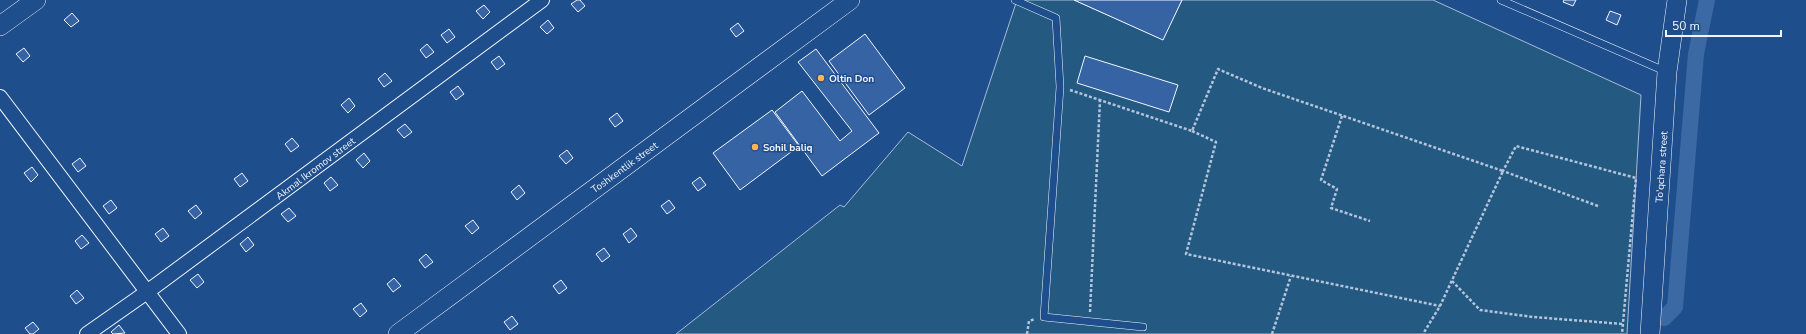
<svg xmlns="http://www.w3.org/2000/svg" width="1806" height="334" viewBox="0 0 1806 334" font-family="'Nunito Sans',sans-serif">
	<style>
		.green { fill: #245a82; stroke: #a8bbd7 }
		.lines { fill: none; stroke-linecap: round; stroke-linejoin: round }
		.canal { stroke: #3b69a3; stroke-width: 16 }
		.building { fill: #3563a3; stroke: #f2f6ff }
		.lane-casing { stroke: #f2f6ff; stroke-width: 8 }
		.street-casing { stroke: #f2f6ff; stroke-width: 16 }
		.secondary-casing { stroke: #f2f6ff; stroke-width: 20 }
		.path { stroke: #b3c4dc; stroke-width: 2.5; stroke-dasharray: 3 2; stroke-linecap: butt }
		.lane { stroke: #1f4e8c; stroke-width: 7 }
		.street { stroke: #1f4e8c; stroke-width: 14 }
		.secondary { stroke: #1f4e8c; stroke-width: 19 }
		.poi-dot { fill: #ffb74d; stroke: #1f4e8c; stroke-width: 1.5 }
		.labels { text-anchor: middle; stroke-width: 3; stroke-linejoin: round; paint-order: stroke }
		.poi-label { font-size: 10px; font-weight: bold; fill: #f2f6ff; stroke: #1f4e8c; text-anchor: start }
		.street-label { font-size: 10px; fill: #f2f6ff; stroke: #1f4e8c }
	</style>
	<rect width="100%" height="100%" fill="#1f4e8c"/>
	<!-- green -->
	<path class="green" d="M 1017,0 L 1074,0 L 1162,39 L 1182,0 L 1433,0 L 1641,95 L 1627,334 L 676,334 L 840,205 L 844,207 L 908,132 L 962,166 Z"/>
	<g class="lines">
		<!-- canal -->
		<path class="canal" d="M 1664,318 L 1675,307 L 1696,54 L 1707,0"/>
	</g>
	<!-- building -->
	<g class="building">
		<path d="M 577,0 L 580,0 L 585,6 L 578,12 L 571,4 Z"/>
		<path d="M 1074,0 L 1182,0 L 1163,40 Z"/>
		<path d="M 1564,0 L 1576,0 L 1573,6 L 1563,2 Z"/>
		<path d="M 484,5 L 490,12 L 483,19 L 476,11 Z"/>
		<path d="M 1610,11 L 1621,15 L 1617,25 L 1606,20 Z"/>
		<path d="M 72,13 L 79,21 L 71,27 L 64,20 Z"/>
		<path d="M 548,20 L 554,28 L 547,34 L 540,27 Z"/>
		<path d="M 738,23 L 744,31 L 736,37 L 730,29 Z"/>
		<path d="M 449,29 L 455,37 L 447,43 L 441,35 Z"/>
		<path d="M 865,34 L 905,88 L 869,115 L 829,61 Z"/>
		<path d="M 427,44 L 434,52 L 426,58 L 420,50 Z"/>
		<path d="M 24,48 L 30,56 L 23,62 L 16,54 Z"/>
		<path d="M 816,49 L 879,133 L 822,176 L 775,112 L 802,91 L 840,141 L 852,131 L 798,62 Z"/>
		<path d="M 499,56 L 505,64 L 497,70 L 491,62 Z"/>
		<path d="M 1085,56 L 1178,85 L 1169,112 L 1077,83 Z"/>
		<path d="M 385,73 L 392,81 L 384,87 L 378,79 Z"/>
		<path d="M 458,86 L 464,94 L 456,100 L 450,92 Z"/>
		<path d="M 349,98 L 355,106 L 348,113 L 341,105 Z"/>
		<path d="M 772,110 L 799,146 L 740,190 L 713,153 Z"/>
		<path d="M 617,113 L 623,121 L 615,127 L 609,119 Z"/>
		<path d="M 405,124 L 412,132 L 404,138 L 397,130 Z"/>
		<path d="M 292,138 L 299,146 L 291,152 L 285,144 Z"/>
		<path d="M 567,150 L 573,158 L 566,164 L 559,156 Z"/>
		<path d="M 364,153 L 370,161 L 363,168 L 356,160 Z"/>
		<path d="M 80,158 L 86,166 L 78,172 L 72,164 Z"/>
		<path d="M 32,167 L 38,175 L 31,182 L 24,173 Z"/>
		<path d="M 242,173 L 248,181 L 240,187 L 234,179 Z"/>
		<path d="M 331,177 L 338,185 L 330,191 L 324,183 Z"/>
		<path d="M 700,177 L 706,185 L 698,191 L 692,183 Z"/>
		<path d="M 519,185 L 525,193 L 517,200 L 511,192 Z"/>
		<path d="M 111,200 L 117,208 L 109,214 L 103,206 Z"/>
		<path d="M 669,200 L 675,208 L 667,214 L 661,206 Z"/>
		<path d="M 196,205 L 202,213 L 195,219 L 188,211 Z"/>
		<path d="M 289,208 L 296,216 L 288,222 L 281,214 Z"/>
		<path d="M 473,220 L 479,228 L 472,234 L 465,226 Z"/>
		<path d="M 163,228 L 169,236 L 161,242 L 155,234 Z"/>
		<path d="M 631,228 L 637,236 L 629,243 L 623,234 Z"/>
		<path d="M 82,235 L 89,243 L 81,249 L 75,241 Z"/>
		<path d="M 248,237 L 254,245 L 246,252 L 240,244 Z"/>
		<path d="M 604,248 L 610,256 L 602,262 L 596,254 Z"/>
		<path d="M 426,254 L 433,262 L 425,268 L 419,260 Z"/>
		<path d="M 198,274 L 204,282 L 197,288 L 190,280 Z"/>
		<path d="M 394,278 L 401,286 L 393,292 L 387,284 Z"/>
		<path d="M 561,280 L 567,288 L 559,294 L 553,286 Z"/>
		<path d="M 77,290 L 84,298 L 76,304 L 70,296 Z"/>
		<path d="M 361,303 L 367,311 L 360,317 L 353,309 Z"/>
		<path d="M 512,316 L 518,324 L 510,330 L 504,322 Z"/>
		<path d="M 33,322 L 39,329 L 33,334 L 30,334 L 25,328 Z"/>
		<path d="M 119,325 L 125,333 L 113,334 L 111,332 Z"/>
	</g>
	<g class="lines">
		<!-- lane casing -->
		<g class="lane-casing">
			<g id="lane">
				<path d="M 1015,0 L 1056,18 L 1060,87 L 1044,317 L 1143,327"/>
				<path d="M 1501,0 L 1667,72"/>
			</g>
		</g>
		<!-- street casing -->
		<g class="street-casing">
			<g id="street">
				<path d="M 0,97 L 179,334"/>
				<path d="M 87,334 L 147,292 L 542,0"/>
			</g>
		</g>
		<!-- secondary casing -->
		<g class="secondary-casing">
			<g id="secondary">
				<path d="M 0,26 L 36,0"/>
				<path d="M 398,334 L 850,0"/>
				<path d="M 1650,334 L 1667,72 L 1677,0"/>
			</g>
		</g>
		<!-- path -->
		<g class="path">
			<path d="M 1070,90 L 1192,131 L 1218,69 L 1262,88 L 1503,171 L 1440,306 L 1423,334"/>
			<path d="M 1342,116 L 1321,180 L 1337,189 L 1331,208 L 1370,221"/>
			<path d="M 1192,131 L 1216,142 L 1186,254 L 1440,306"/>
			<path d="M 1598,206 L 1503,171 L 1516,146 L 1636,178 L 1622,334"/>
			<path d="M 1452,281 L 1480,310 L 1533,317 L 1623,324"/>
			<path d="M 1090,312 L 1100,100"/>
			<path d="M 1027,334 L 1029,321 L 1035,319"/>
			<path d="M 1272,334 L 1291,276"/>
		</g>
		<!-- lane -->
		<use href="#lane" class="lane"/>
		<!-- street -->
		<use href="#street" class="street"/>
		<!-- secondary -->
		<use href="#secondary" class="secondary"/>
	</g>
	<!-- markers -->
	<g class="poi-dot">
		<circle cx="821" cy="78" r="4"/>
		<circle cx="755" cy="147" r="4"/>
	</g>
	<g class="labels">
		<!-- poi labels -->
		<g class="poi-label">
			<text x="829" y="82">Oltin Don</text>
			<text x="763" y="151">Sohil baliq</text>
		</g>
		<!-- street labels -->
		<g class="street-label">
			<text transform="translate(624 167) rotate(-36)" y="4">Toshkentlik street</text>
			<text transform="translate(1661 167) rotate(-86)" y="4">To'qchara street</text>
			<text transform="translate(315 168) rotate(-37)" y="4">Akmal Ikromov street</text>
		</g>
	</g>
	<!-- scale -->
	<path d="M1666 30v6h115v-6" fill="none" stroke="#f2f6ff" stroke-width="2"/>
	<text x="1672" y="30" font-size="12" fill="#f2f6ff" stroke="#1f4e8c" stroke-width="3" paint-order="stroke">50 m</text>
</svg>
